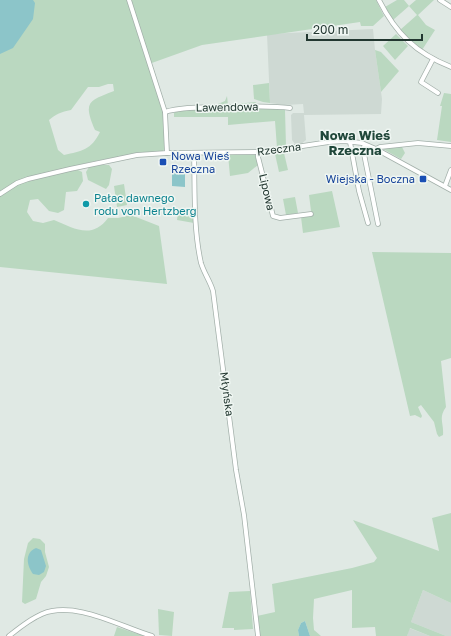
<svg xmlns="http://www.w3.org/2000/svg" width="451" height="636" viewBox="0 0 451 636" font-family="'Golos Text',sans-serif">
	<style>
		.built { fill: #ced9d3 }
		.green { fill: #bad8c0; fill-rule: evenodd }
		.water { fill: #8cc5c9 }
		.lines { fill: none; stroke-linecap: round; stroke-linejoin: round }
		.minor-casing { stroke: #a3b0aa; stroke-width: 5.5 }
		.minor { stroke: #fff; stroke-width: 4 }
		.transit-dot { fill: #1a4fb4; stroke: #eff6f2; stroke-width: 1.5 }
		.culture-dot { fill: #0f9aa8; stroke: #eff6f2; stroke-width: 1.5 }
		.labels { text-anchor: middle; stroke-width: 3; stroke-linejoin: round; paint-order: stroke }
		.street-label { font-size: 11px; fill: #223730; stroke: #eff6f2 }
		.transit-label { font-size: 11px; fill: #164399; stroke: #eff6f2; text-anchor: start }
		.culture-label { font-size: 11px; fill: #0d838f; stroke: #eff6f2; text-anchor: start }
		.quarter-label { font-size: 13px; font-weight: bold; fill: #20473a; stroke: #eff6f2 }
	</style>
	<rect width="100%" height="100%" fill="#e0e9e4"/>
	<!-- built -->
	<g class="built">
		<path d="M 373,29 L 375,50 L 382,99 L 381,114 L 304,115 L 306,140 L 301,144 L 295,144 L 292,140 L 291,115 L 293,113 L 304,113 L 303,104 L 285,105 L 270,103 L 267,34 Z"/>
		<path d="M 423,590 L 451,603 L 451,636 L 446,636 L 411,622 Z"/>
		<path d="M 409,628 L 430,636 L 407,636 Z"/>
	</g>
	<!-- green -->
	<g class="green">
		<path d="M 0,0 L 376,0 L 384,16 L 373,26 L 361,26 L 360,22 L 202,45 L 149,64 L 163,111 L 165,148 L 163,151 C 131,154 101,159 70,167 L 71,171 L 78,170 L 82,172 L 83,181 L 77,191 L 66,192 L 64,210 L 58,213 L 49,211 L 38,199 L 30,200 L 27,212 L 33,221 L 43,223 L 54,220 C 73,228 92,240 108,218 L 118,218 L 131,215 L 159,226 L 167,284 L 0,267 ZM 108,84 L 113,84 L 114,91 C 88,101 83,102 95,130 L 100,132 C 91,150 82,151 64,155 L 58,150 L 49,120 C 56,114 61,112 71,110 L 88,87 L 99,87 Z"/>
		<path d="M 397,0 L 404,0 L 409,6 L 416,0 L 434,0 L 418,15 L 426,25 L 435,30 L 422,50 L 400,30 L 417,15 L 409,6 L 393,20 L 385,7 Z"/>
		<path d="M 396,34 L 408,46 L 395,60 L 383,46 Z"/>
		<path d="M 375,50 L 381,52 L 399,71 L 381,92 Z"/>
		<path d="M 269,83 L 270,103 L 263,102 L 254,99 L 253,85 Z"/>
		<path d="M 444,93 L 451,94 L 451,142 L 437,140 L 442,106 L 440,106 Z"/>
		<path d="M 227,96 L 228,105 L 255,102 L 263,107 L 285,110 L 286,146 L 277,148 L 275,121 L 228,125 L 228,117 L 174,117 L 174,113 L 177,111 L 218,104 L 225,101 Z"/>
		<path d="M 384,147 L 402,147 L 405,153 L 401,159 L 383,149 Z"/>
		<path d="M 284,153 L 288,170 L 279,172 L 275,154 Z"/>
		<path d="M 228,155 L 255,155 L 258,165 L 248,173 L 230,176 Z"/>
		<path d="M 101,165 L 109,165 L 112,169 L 109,185 L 106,189 L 88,180 L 86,172 L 89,167 Z"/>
		<path d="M 124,184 L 127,205 L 117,207 L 114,186 Z"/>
		<path d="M 332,191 L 340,227 L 303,233 L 301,217 L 313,215 L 311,211 L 309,195 Z"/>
		<path d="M 295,197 L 298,213 L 286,215 L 283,199 Z"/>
		<path d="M 178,212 L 193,212 L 194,223 L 177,220 Z"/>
		<path d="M 372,252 L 451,253 L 451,358 L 441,361 L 446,407 C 438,418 444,423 443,435 L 439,437 L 437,434 L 434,422 L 421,405 L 418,407 L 422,416 L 421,418 L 415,415 L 410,416 Z"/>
		<path d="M 451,513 L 451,603 L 423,590 L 411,622 L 446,636 L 430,636 L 410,628 L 407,636 L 376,636 L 375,627 L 352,628 L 352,590 L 314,599 L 313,618 L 314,630 L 321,636 L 310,636 L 305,621 L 301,623 L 298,630 L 299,636 L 260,636 L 257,616 L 275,612 L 272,584 L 352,568 L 374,562 L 377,558 L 353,520 L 439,551 L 432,518 Z"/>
		<path d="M 33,538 L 40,539 L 45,544 L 45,552 L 49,567 L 46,576 L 41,582 L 36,599 L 25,604 L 22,602 L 24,559 L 28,543 Z"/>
		<path d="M 250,591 L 253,629 L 234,630 L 234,628 L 222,628 L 229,592 Z"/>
		<path d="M 158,609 L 174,612 L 172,636 L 159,635 Z"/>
		<path d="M 117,627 L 144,636 L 114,636 Z"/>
	</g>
	<!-- water -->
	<g class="water">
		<path d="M 0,0 L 33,0 L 35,3 L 33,19 L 22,35 L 13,48 L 0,54 Z"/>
		<path d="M 172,172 L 185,173 L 185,187 L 172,186 Z"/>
		<path d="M 36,548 L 41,550 L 46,566 L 44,572 L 39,575 L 33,574 C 27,566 24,553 36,548 Z"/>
		<path d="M 305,621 L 310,636 L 299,636 L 298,630 L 301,623 Z"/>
	</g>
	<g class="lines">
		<!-- minor casing -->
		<g class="minor-casing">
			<g id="minor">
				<path d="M 129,0 L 165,112 L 167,153"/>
				<path d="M 379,0 C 396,34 416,53 451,67"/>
				<path d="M 440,0 L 451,7"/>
				<path d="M 433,59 L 421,82 L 438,93"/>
				<path d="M 165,112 C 185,106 207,108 227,107 C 248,107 269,105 290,108"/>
				<path d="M 350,142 L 359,191 L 368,223"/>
				<path d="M 365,145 L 363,149 L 378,224"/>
				<path d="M 376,149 L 380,147 L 418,143 L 451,146"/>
				<path d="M 194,153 C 195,189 193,227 201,263 C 204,273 210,281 213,291 L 236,470 L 244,515 L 258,636"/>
				<path d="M 258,153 L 258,157 L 273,216 L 280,218 L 311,214"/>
				<path d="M 445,186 L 451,170"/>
				<path d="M 0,194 L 17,183 L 28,179 L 70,169 L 137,155 L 167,153 L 263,152 L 329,142 L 344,141 L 362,143 L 376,149 L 451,190"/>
				<path d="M 9,636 C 19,628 30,619 42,614 C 75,600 121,627 152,636"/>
			</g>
		</g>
		<!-- minor -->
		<use href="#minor" class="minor"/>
	</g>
	<!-- markers -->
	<g class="transit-dot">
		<rect x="159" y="158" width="8" height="8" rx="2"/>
		<rect x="419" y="175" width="8" height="8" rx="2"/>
	</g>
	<circle class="culture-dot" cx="86" cy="204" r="4"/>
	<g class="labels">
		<!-- street labels -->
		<g class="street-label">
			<text transform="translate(227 107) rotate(-1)" y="4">Lawendowa</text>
			<text transform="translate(279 149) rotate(-7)" y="4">Rzeczna</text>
			<text transform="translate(267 192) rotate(77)" y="4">Lipowa</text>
			<text transform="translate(227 394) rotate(82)" y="4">Młyńska</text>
		</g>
		<!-- transit labels -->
		<g class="transit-label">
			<text x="171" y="160">Nowa Wieś<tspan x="171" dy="13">Rzeczna</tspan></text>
			<text x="415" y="183" text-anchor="end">Wiejska - Boczna</text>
		</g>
		<!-- culture labels -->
		<g class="culture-label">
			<text x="94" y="202">Pałac dawnego<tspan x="94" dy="13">rodu von Hertzberg</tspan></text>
		</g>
		<!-- quarter labels -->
		<g class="quarter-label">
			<text x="355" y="140">Nowa Wieś<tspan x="355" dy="15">Rzeczna</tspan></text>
		</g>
	</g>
	<!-- scale -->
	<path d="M307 34v6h115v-6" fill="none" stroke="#223730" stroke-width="2"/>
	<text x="313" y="34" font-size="12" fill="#223730" stroke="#eff6f2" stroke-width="3" paint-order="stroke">200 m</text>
</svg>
